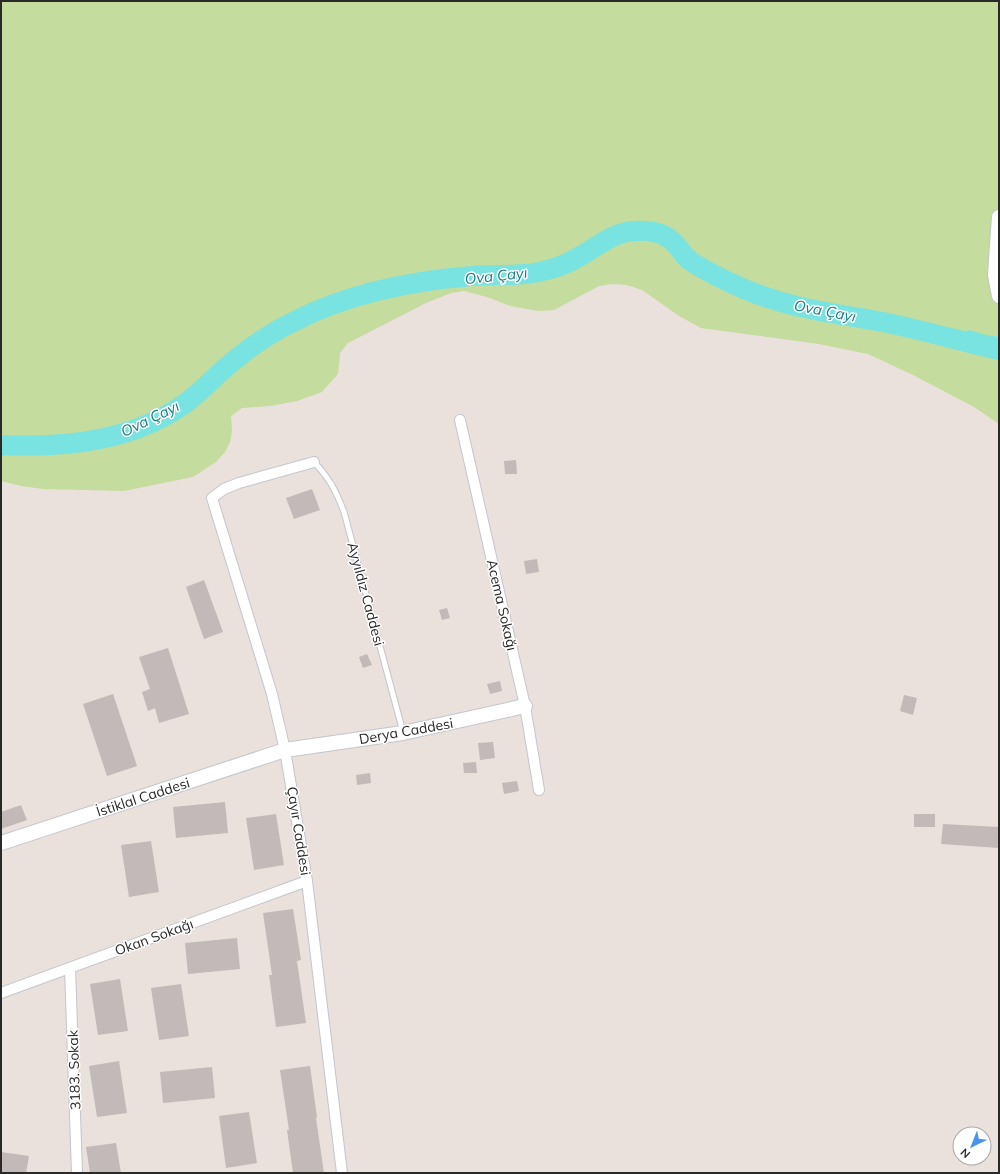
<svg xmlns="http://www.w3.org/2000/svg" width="1000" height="1174" viewBox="0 0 1000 1174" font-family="Mulish,sans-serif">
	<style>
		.green { fill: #c4dc9d }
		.water { fill: #78e3e1 }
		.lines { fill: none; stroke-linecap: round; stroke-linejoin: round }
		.river { stroke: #78e3e1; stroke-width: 20 }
		.building { fill: #c2bab8 }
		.lane-casing { stroke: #c0c7ce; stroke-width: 7 }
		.street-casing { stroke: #c0c7ce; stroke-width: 12 }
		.secondary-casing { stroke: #c0c7ce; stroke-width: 16 }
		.lane { stroke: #fff; stroke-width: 5 }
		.street { stroke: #fff; stroke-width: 10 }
		.secondary { stroke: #fff; stroke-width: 14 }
		.labels { text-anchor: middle; stroke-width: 3; stroke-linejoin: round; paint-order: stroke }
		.street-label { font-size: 14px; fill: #292929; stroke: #fff }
		.water-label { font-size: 15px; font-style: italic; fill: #198087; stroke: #fff }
	</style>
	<rect width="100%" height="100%" fill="#eae0dc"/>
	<!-- green -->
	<path class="green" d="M 1,1 L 999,1 L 999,337 L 982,335 L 970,330 L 962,332 L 950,333 L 943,346 L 958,349 L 979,349 L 999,361 L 999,424 L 974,407 L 913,375 L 868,354 L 819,344 L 701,328 L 679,316 L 642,290 L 627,285 L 612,284 L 599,286 L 554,310 L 538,311 L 510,306 L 487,297 L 464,291 L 451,293 L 426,303 L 348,343 L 340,353 L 338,374 L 322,392 L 297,401 L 270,406 L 242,408 L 231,416 L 232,431 L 230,442 L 225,452 L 216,462 L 193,477 L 124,491 L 43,489 L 21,486 L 1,481 Z"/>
	<!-- water -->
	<path class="water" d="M 970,330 L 982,334 L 999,337 L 999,361 L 979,349 L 958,349 L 943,346 L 942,343 L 950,333 L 962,332 Z"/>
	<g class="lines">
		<!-- river -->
		<path class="river" d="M 1,445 C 67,448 137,441 191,399 C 207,386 220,371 236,359 C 254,344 274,331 295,321 C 349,293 411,281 472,276 C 497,274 523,277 547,270 C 559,267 571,262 582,255 C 600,245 613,232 635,231 C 647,230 662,232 671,240 C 678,245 682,254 689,260 C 705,271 724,280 742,288 C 789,309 834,313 883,322 C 922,330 960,341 999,350"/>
	</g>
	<!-- building -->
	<g class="building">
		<path d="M 516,460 L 517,474 L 505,474 L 504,461 Z"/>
		<path d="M 312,489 L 320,510 L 294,519 L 286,498 Z"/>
		<path d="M 537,559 L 539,572 L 526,574 L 524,561 Z"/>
		<path d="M 204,580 L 223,632 L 204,639 L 186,587 Z"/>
		<path d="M 447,608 L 450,618 L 442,620 L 439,610 Z"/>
		<path d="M 168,648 L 189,714 L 159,723 L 155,708 L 148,711 L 142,692 L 150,689 L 139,657 Z"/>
		<path d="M 367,654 L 372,665 L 363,668 L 359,657 Z"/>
		<path d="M 500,681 L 502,691 L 490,694 L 487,684 Z"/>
		<path d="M 113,694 L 137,766 L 107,776 L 83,704 Z"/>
		<path d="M 904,695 L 917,698 L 913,715 L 900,711 Z"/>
		<path d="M 493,742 L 495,758 L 480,760 L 478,743 Z"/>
		<path d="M 476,762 L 477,773 L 464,773 L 463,763 Z"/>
		<path d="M 370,773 L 371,783 L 357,785 L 356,775 Z"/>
		<path d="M 517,781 L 519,791 L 504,794 L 502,783 Z"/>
		<path d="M 225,802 L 228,833 L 176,838 L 173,807 Z"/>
		<path d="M 21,805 L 27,820 L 1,829 L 1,812 Z"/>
		<path d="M 276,814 L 284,865 L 254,870 L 246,818 Z"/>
		<rect x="914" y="814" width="21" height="13"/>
		<path d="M 943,824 L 999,827 L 999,848 L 941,844 Z"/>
		<path d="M 151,841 L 159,892 L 129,897 L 121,845 Z"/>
		<path d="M 293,909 L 301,960 L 297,961 L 306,1023 L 276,1027 L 269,975 L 272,975 L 263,913 Z"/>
		<path d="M 237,938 L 240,969 L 188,974 L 185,943 Z"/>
		<path d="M 120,979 L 128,1031 L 98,1035 L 90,984 Z"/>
		<path d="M 181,984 L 189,1036 L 159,1040 L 151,988 Z"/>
		<path d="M 119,1061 L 127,1113 L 97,1117 L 89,1066 Z"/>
		<path d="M 310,1066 L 317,1117 L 316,1118 L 324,1173 L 293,1173 L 287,1130 L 289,1130 L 280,1070 Z"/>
		<path d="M 212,1067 L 215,1098 L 163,1103 L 160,1072 Z"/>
		<path d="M 249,1112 L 257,1163 L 226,1168 L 219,1116 Z"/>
		<path d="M 116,1143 L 121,1173 L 90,1173 L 86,1147 Z"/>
		<path d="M 1,1152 L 29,1156 L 26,1173 L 1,1173 Z"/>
	</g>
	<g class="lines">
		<!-- lane casing -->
		<g class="lane-casing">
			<path id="lane" d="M 314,462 C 330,479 336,491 344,512 L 403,732"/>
		</g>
		<!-- street casing -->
		<g class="street-casing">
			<g id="street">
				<path d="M 460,420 L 525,706 L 539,790"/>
				<path d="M 314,462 L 239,483 L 224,489 L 212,498 L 272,694 L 285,750 L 307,881 L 342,1173"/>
				<path d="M 70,968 L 77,1173"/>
				<path d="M 1,993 L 307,881"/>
			</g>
		</g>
		<!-- secondary casing -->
		<g class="secondary-casing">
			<g id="secondary">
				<path d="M 999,217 L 995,275 L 999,296"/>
				<path d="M 1,843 L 285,750 L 403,733 L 525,706"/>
			</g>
		</g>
		<!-- lane -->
		<use href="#lane" class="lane"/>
		<!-- street -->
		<use href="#street" class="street"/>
		<!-- secondary -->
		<use href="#secondary" class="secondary"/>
	</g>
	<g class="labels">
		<!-- street labels -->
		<g class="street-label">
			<text transform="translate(366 594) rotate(75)" y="5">Ayyıldız Caddesi</text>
			<text transform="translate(502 605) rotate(77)" y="5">Acema Sokağı</text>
			<text transform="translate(406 731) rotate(-10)" y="5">Derya Caddesi</text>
			<text transform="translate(143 797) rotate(-18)" y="5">İstiklal Caddesi</text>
			<text transform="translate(299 831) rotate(81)" y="5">Çayır Caddesi</text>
			<text transform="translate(154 937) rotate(-20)" y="5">Okan Sokağı</text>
			<text transform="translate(74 1070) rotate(-92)" y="5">3183. Sokak</text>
		</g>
		<!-- water labels -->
		<g class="water-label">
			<text transform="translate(496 276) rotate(-6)" y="5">Ova Çayı</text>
			<text transform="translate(825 311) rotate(11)" y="5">Ova Çayı</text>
			<text transform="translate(150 419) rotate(-26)" y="5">Ova Çayı</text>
		</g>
	</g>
	<!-- border -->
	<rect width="1000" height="1174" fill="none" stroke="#292929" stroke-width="4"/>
	<!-- north arrow -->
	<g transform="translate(972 1146) rotate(223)"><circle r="19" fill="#ffffff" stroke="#a9a9a9"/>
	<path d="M0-3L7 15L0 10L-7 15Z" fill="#4a95e9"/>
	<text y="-6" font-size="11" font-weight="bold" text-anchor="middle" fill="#292929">N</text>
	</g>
</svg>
